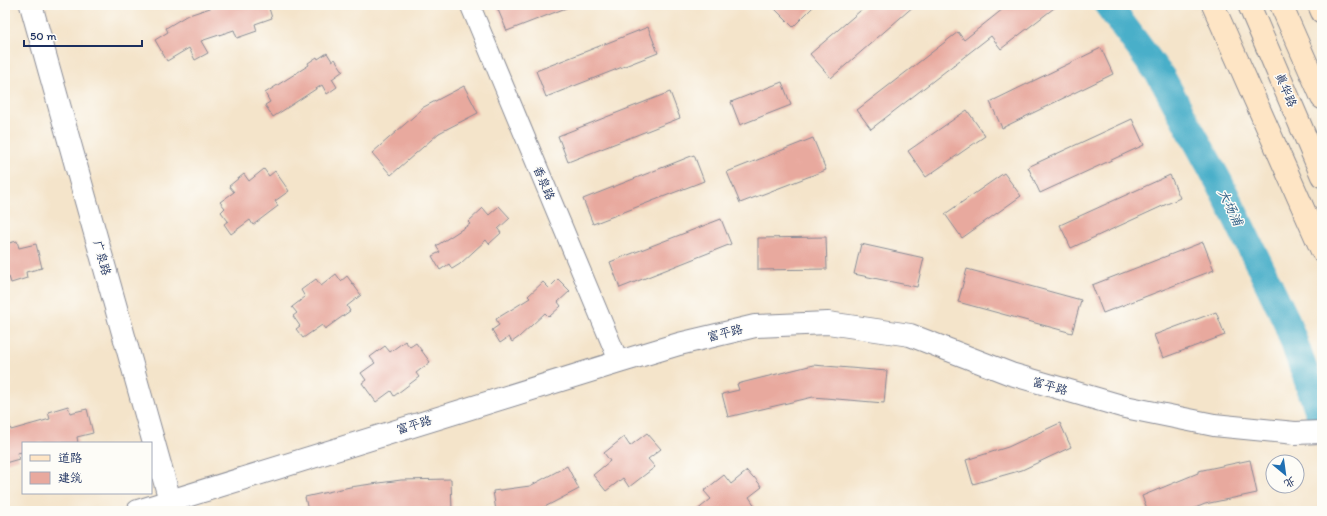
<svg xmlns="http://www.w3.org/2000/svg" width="1327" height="516" viewBox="0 0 1327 516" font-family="Itim,'LXGW WenKai TC',sans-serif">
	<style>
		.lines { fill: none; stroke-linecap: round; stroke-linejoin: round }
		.river { stroke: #4aafc9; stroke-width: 28 }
		.building { fill: #e8a99e }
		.minor-casing { stroke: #888a94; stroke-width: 21 }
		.tertiary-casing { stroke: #888a94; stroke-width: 24 }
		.secondary-casing { stroke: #888a94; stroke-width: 24 }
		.minor { stroke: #fff; stroke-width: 19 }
		.tertiary { stroke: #fff; stroke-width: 22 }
		.secondary { stroke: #fee5c5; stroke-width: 22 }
		.labels { text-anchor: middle; stroke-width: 3; stroke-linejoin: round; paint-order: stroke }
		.street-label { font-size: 12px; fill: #1b2f5e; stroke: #fdfcf7 }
		.water-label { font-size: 13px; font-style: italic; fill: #2b5c83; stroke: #fdfcf7 }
	</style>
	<rect width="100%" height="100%" fill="#fdfcf7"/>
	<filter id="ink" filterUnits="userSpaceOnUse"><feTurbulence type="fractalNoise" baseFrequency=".025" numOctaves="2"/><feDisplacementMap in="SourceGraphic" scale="8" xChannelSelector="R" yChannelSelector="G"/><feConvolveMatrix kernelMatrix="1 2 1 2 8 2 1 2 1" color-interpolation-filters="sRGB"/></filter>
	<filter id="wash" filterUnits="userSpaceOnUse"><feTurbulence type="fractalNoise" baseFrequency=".012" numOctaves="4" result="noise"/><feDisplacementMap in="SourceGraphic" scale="16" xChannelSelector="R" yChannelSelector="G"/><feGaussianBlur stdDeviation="0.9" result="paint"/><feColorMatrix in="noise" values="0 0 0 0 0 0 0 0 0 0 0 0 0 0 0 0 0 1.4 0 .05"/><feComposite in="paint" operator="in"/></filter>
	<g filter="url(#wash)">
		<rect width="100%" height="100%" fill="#f4e4ca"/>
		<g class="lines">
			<!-- river -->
			<path class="river" d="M 1108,5 L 1162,78 L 1220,184 L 1286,320 L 1319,412 L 1322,426"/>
		</g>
		<g id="blocks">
			<!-- building -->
			<g class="building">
				<path d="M 219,5 L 268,5 L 272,18 L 255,24 L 257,31 L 237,38 L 234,30 L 201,41 L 208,53 L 195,60 L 189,48 L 167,61 L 155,40 L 168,32 L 166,28 L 186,16 Z"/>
				<path d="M 496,5 L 571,5 L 571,6 L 507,31 Z"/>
				<path d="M 771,5 L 815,5 L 793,27 Z"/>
				<path d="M 867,5 L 915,5 L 831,78 L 810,54 Z"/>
				<path d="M 1008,5 L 1058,5 L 1001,49 L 991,36 L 871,129 L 857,110 L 958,32 L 964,40 Z"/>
				<path d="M 648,27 L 658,53 L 546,97 L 536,71 Z"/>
				<path d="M 1101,48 L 1113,74 L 1002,128 L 990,102 Z"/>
				<path d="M 327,53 L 332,61 L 335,59 L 343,71 L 332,79 L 337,87 L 327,94 L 322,85 L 273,117 L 265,105 L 270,102 L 265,93 L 309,65 L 308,63 L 317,57 L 318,59 Z"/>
				<path d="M 782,82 L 791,105 L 740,125 L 731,102 Z"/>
				<path d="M 464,86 L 478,113 L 439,133 L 391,175 L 372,153 L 421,110 L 420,109 Z"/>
				<path d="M 670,92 L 680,118 L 568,162 L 558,136 Z"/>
				<path d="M 967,110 L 985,136 L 926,177 L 908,151 Z"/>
				<path d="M 1132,119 L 1144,145 L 1040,193 L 1028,167 Z"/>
				<path d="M 813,138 L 826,170 L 740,203 L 727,172 Z"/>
				<path d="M 694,155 L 704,181 L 593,224 L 583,199 Z"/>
				<path d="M 264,169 L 269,176 L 275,171 L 289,191 L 275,201 L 278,206 L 253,225 L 250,220 L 231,234 L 224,224 L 228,221 L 221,212 L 225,208 L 220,202 L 234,192 L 229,186 L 244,174 L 249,181 Z"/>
				<path d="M 1004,173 L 1021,196 L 962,238 L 945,214 Z"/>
				<path d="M 1170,175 L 1180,198 L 1071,248 L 1060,225 Z"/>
				<path d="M 499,206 L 510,218 L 498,229 L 501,233 L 489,244 L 486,240 L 460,264 L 452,269 L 449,264 L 440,270 L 432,256 L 440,252 L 436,246 L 470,224 L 468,222 L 483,208 L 489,215 Z"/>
				<path d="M 721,219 L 731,244 L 620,288 L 610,262 Z"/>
				<path d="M 826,237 L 827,269 L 758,270 L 758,238 Z"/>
				<path d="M 17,241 L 19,248 L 36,244 L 42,268 L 26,272 L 27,278 L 11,283 L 9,277 L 5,278 L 5,244 Z"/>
				<path d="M 1203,242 L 1214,270 L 1103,313 L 1092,285 Z"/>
				<path d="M 861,244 L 924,258 L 917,287 L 854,274 Z"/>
				<path d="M 967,269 L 1081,300 L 1072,333 L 958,302 Z"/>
				<path d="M 336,274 L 341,281 L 347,276 L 361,295 L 347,306 L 350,311 L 325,329 L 322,325 L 303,338 L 296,329 L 300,326 L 293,316 L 297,313 L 292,307 L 305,297 L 301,290 L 316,279 L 321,286 Z"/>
				<path d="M 558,279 L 570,291 L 558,302 L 561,306 L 549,317 L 545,313 L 519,337 L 512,342 L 509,337 L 500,343 L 492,330 L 499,325 L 496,319 L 530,298 L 528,296 L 543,282 L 549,288 Z"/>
				<path d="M 1216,312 L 1225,335 L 1163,358 L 1154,335 Z"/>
				<path d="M 405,341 L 410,347 L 416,343 L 430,362 L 416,373 L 419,377 L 394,396 L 391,391 L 376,402 L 362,383 L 366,380 L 361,373 L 375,363 L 370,357 L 385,346 L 390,352 Z"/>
				<path d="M 813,365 L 887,371 L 884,403 L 813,397 L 728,417 L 722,394 L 739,390 L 737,384 Z"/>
				<path d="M 68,406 L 70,413 L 87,409 L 93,433 L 77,437 L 78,443 L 23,443 L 23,452 L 17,453 L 19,459 L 5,463 L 5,423 L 9,423 L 11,430 L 50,419 L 48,412 Z"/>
				<path d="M 1060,423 L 1071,447 L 1022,470 L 973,484 L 966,460 L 1008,447 Z"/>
				<path d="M 647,433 L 661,449 L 648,459 L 655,467 L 629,487 L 623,478 L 606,491 L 593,475 L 610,461 L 604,453 L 624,437 L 630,446 Z"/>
				<path d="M 1250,460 L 1257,493 L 1205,504 L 1188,511 L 1148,511 L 1142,496 L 1198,473 L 1198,471 Z"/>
				<path d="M 567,466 L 579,489 L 537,511 L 496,511 L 493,491 L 530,486 Z"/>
				<path d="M 747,471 L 753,478 L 754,477 L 762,487 L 749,497 L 755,506 L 748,511 L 696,511 L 711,499 L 704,491 L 724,475 L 731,484 Z"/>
				<path d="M 451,479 L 452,511 L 308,511 L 305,497 L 350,487 L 401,480 Z"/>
			</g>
		</g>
	</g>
	<g filter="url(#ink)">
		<use href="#blocks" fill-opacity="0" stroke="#888a94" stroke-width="1"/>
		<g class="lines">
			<!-- minor casing -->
			<g class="minor-casing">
				<path id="minor" d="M 470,5 L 619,362"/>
			</g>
			<!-- tertiary casing -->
			<g class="tertiary-casing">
				<g id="tertiary">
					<path d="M 31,5 L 173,511"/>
					<path d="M 138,511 L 619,362 L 679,344 L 755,326 L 828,323 L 910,335 L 1011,374 L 1125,407 L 1214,425 L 1295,433 L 1322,432"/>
				</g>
			</g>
			<!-- secondary casing -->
			<g class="secondary-casing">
				<g id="secondary">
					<path d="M 1213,5 L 1322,251"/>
					<path d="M 1249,5 L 1322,176"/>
					<path d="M 1281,5 L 1322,98"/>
					<path d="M 1319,5 L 1322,12"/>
				</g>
			</g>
			<!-- minor -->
			<use href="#minor" class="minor"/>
			<!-- tertiary -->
			<use href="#tertiary" class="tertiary"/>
			<!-- secondary -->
			<use href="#secondary" class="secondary"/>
		</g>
	</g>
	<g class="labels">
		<!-- street labels -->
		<g class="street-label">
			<text transform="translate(1286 90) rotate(67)" y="4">真华路</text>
			<text transform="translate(544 183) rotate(67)" y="4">香泉路</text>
			<text transform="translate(102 258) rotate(74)" y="4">广泉路</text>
			<text transform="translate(725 333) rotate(-14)" y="4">富平路</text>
			<text transform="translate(1050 386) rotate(16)" y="4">富平路</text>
			<text transform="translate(414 425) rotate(-17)" y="4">富平路</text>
		</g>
		<!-- water labels -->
		<g class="water-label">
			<text transform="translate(1231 207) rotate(64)" y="5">大场浦</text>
		</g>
	</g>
	<!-- margin -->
	<rect width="1327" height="516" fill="none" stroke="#fdfcf7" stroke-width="20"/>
	<!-- legend -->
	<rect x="22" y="442" width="130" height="52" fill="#fdfcf7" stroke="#a3aaba"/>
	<rect x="30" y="455" width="20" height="6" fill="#fee5c5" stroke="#a3aaba"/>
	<text x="58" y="462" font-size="12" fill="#1b2f5e">道路</text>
	<rect x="30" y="472" width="20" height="12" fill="#e8a99e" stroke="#a3aaba"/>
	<text x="58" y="482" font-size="12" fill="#1b2f5e">建筑</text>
	<!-- north arrow -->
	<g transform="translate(1285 474) rotate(151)"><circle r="19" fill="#fdfcf7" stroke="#a3aaba"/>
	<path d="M0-3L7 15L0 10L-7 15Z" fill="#1f6fb2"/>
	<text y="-6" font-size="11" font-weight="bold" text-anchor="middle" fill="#1b2f5e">北</text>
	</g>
	<!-- scale -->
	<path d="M24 40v6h118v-6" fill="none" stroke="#1b2f5e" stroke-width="2"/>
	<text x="30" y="40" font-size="12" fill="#1b2f5e" stroke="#fdfcf7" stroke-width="3" paint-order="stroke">50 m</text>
</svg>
